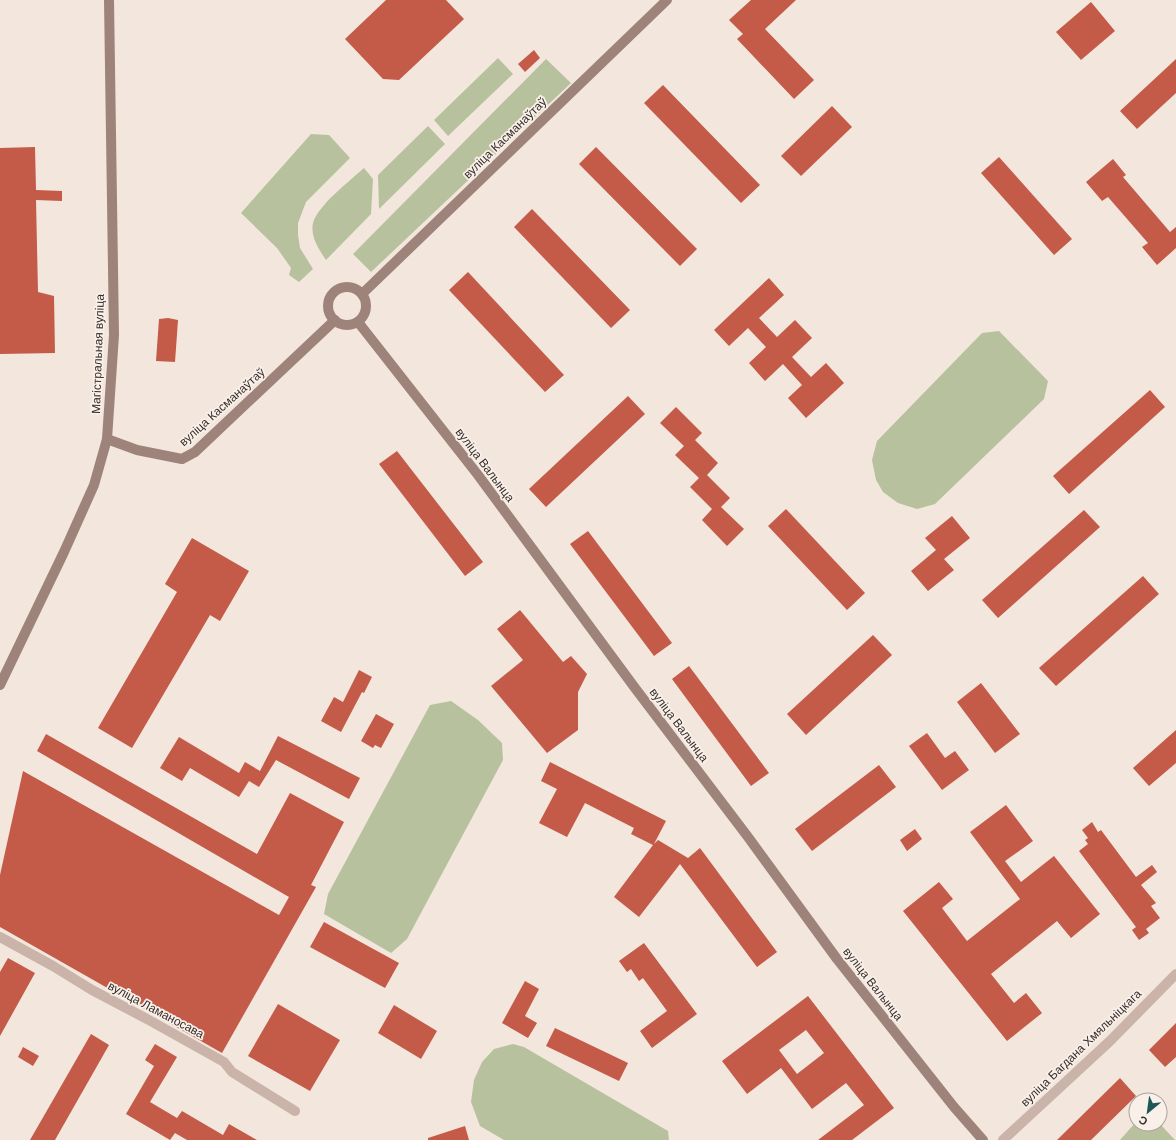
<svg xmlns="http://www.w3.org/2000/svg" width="1176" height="1140" viewBox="0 0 1176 1140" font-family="'DM Sans',sans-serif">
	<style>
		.green { fill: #b8c19d }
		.building { fill: #c45a48; fill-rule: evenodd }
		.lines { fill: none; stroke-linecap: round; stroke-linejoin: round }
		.street { stroke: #cab4a9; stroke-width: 10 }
		.secondary { stroke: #9e837a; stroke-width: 10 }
		.labels { text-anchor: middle; stroke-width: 3.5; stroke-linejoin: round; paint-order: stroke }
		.street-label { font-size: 12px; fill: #372c29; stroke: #f9f0e9 }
	</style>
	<rect width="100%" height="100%" fill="#f2e6dd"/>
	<!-- green -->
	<g class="green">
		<path d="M 498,58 L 513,74 L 448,136 L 434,120 Z"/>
		<path d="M 546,59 L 571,83 L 371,272 L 353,254 Z"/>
		<path d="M 428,126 L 445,144 L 379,209 L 378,175 Z"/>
		<path d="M 311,134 L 329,135 L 350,158 L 306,202 L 298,223 L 298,235 L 300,248 L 313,269 L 299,282 L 289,275 L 291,268 L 277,248 L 241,213 Z"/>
		<path d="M 364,168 L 373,179 L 371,214 L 326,260 C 319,250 310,236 313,223 C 318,205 350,181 364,168 Z"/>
		<path d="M 999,331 L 1048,381 L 1044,399 L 935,504 L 917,509 L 898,503 L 883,492 L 876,480 L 872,460 L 877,441 L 982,333 Z"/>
		<path d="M 451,701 L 478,720 L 502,743 L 503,760 L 407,939 L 391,953 L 324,914 L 328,894 L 430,705 Z"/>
		<path d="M 513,1044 L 524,1047 L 668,1131 L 669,1140 L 504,1140 L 480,1126 L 471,1102 L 474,1080 L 482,1062 L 494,1049 Z"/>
		<path d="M 1136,1122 L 1136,1124 L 1160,1124 L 1175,1140 L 1120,1140 Z"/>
	</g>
	<!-- building -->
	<g class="building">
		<path d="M 386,0 L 446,0 L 464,19 L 399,80 L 383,79 L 345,39 Z"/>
		<path d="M 751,0 L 796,0 L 765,29 L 814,80 L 794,99 L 737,39 L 743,34 L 729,20 Z"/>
		<path d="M 1091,2 L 1115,31 L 1081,60 L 1056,32 Z"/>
		<path d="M 534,50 L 540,58 L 525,72 L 518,64 Z"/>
		<path d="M 1176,59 L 1176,93 L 1137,129 L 1120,111 Z"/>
		<path d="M 663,85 L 760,185 L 741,203 L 644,103 Z"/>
		<path d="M 832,106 L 852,127 L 801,176 L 781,156 Z"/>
		<path d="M 35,147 L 36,190 L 62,191 L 62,201 L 36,200 L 38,292 L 54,296 L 55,353 L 0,354 L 0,148 Z"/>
		<path d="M 596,147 L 697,249 L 680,266 L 579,164 Z"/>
		<path d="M 999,157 L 1072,239 L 1054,255 L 981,173 Z"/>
		<path d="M 1113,159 L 1126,175 L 1123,177 L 1170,232 L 1176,227 L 1176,248 L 1157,265 L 1142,247 L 1148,243 L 1108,197 L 1102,201 L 1086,182 Z"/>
		<path d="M 532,209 L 630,310 L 611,328 L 514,227 Z"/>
		<path d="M 468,272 L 564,375 L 545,392 L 449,290 Z"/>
		<path d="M 769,278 L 784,295 L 759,318 L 777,337 L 795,320 L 812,338 L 792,357 L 811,377 L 826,363 L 844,383 L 806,418 L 788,398 L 802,385 L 783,364 L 765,381 L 749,363 L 766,347 L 748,328 L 729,346 L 714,330 Z"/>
		<path d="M 168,318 L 178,320 L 175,362 L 156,361 L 159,319 Z"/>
		<path d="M 1150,390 L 1165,407 L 1069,494 L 1053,476 Z"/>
		<path d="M 628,396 L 645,414 L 546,507 L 529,489 Z"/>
		<path d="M 676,407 L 702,433 L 695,440 L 718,463 L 707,475 L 730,498 L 721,507 L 744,529 L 727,546 L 702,520 L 712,509 L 690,487 L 699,478 L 675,455 L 684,446 L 660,423 Z"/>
		<path d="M 397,451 L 483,562 L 465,576 L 379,464 Z"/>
		<path d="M 786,509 L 865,593 L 847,610 L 768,526 Z"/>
		<path d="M 1084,510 L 1100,527 L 998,618 L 982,600 Z"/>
		<path d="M 952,516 L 970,538 L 944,559 L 954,570 L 928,591 L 911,571 L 936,550 L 925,538 Z"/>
		<path d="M 588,531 L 672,643 L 654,656 L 570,544 Z"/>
		<path d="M 192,538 L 249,571 L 220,621 L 210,615 L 132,748 L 98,728 L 177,592 L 165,584 Z"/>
		<path d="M 1143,576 L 1159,594 L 1056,686 L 1039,668 Z"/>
		<path d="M 520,610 L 563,662 L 571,656 L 587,674 L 578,692 L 578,730 L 547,753 L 491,686 L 523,660 L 497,629 Z"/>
		<path d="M 873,635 L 892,655 L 806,735 L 787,714 Z"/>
		<path d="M 689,666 L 769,773 L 751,786 L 672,679 Z"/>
		<path d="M 359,670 L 372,677 L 364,693 L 362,692 L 341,732 L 321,721 L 334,697 L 343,702 Z"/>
		<path d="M 981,683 L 1020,734 L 995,753 L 957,702 Z"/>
		<path d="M 376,714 L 394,724 L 381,748 L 375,745 L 373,748 L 361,741 Z"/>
		<path d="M 1176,730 L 1176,763 L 1149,786 L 1133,768 Z"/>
		<path d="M 927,733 L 945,758 L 955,751 L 969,770 L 942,790 L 909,746 Z"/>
		<path d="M 46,734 L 257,854 L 290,793 L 344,822 L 311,885 L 316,887 L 222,1053 L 0,927 L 0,875 L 23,771 L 279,915 L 289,897 L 37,751 Z"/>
		<path d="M 278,736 L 360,778 L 349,799 L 276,760 L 259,787 L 249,781 L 239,797 L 190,768 L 182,781 L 160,768 L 179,737 L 239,773 L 245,762 L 260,771 Z"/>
		<path d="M 550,762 L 666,821 L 654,844 L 658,840 L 688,858 L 700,848 L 777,952 L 757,967 L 680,864 L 639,917 L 614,897 L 653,845 L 631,834 L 634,828 L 585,803 L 567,837 L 539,823 L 557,789 L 541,781 Z"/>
		<path d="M 879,765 L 896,787 L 812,851 L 795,829 Z"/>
		<path d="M 1006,805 L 1033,841 L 1005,861 L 1021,882 L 1054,856 L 1100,914 L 1071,938 L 1057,921 L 991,974 L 1014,1003 L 1026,993 L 1042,1013 L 1007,1041 L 903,911 L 939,882 L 953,899 L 942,908 L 967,941 L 1020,899 L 970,832 Z"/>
		<path d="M 1092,822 L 1098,832 L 1101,830 L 1136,877 L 1152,865 L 1157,872 L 1141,885 L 1156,903 L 1151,906 L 1160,918 L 1146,929 L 1149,933 L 1139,940 L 1132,930 L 1136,927 L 1079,851 L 1088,844 L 1085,840 L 1088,838 L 1082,830 Z"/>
		<path d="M 915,829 L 922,839 L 907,851 L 900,840 Z"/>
		<path d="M 324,922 L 399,963 L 385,988 L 310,947 Z"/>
		<path d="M 644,943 L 697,1014 L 652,1048 L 640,1031 L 667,1011 L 643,978 L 639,981 L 631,969 L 627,972 L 619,961 Z"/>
		<path d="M 8,958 L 35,973 L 0,1036 L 0,972 Z"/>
		<path d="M 525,981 L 539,989 L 525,1016 L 537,1023 L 528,1038 L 502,1023 Z"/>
		<path d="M 808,996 L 894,1108 L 852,1140 L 818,1140 L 864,1105 L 846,1083 L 812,1109 L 781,1068 L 747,1094 L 722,1061 ZM 806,1030 L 824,1053 L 797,1074 L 779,1050 Z"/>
		<path d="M 278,1004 L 340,1040 L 310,1091 L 248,1056 Z"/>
		<path d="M 394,1005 L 437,1031 L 421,1059 L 378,1033 Z"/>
		<path d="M 1176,1023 L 1176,1057 L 1165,1067 L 1149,1050 Z"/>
		<path d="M 555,1028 L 628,1063 L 619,1081 L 546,1046 Z"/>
		<path d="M 91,1034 L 109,1045 L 55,1140 L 30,1140 Z"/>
		<path d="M 155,1044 L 177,1057 L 150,1102 L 177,1118 L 182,1111 L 223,1135 L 229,1124 L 257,1140 L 187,1140 L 175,1133 L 170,1140 L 126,1114 L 154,1066 L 145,1060 Z"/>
		<path d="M 23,1047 L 39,1056 L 33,1066 L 18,1057 Z"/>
		<path d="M 1120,1078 L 1136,1096 L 1091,1140 L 1057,1140 Z"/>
		<path d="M 465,1126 L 469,1140 L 428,1140 L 428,1138 Z"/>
	</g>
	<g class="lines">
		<!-- street -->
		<g class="street">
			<path d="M 0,937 L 53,966 L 92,990 L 147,1019 L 224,1062 L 232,1072 L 295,1111"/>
			<path d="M 1003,1140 L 1110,1041 L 1176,974"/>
		</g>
		<!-- secondary -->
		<g class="secondary">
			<circle cx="347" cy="306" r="19"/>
			<path d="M 362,294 L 667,0"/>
			<path d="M 358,322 L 478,475 L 635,688 L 748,837 L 837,959 L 954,1107 L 983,1140"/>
			<path d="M 107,439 L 137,450 L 182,459 L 195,452 L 335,320"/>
			<path d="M 0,685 L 64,552 L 94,485 L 107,439 L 114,335 L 109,0"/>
		</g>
	</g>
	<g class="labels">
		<!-- street labels -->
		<g class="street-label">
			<text transform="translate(505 138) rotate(-44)" y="4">вуліца Касманаўтаў</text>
			<text transform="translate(98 354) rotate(-88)" y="4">Магістральная вуліца</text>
			<text transform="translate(222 407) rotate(-42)" y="4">вуліца Касманаўтаў</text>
			<text transform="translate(485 465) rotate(53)" y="4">вуліца Валынца</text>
			<text transform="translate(679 725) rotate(53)" y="4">вуліца Валынца</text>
			<text transform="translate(873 984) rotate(52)" y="4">вуліца Валынца</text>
			<text transform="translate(156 1010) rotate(28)" y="4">вуліца Ламаносава</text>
			<text transform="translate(1081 1048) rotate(-44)" y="4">вуліца Багдана Хмяльніцкага</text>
		</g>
	</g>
	<!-- north arrow -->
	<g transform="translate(1148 1112) rotate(209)"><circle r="19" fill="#f9f0e9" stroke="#aba29c"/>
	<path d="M0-3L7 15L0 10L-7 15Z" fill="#1e5856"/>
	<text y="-6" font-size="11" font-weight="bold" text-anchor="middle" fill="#372c29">С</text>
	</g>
</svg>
